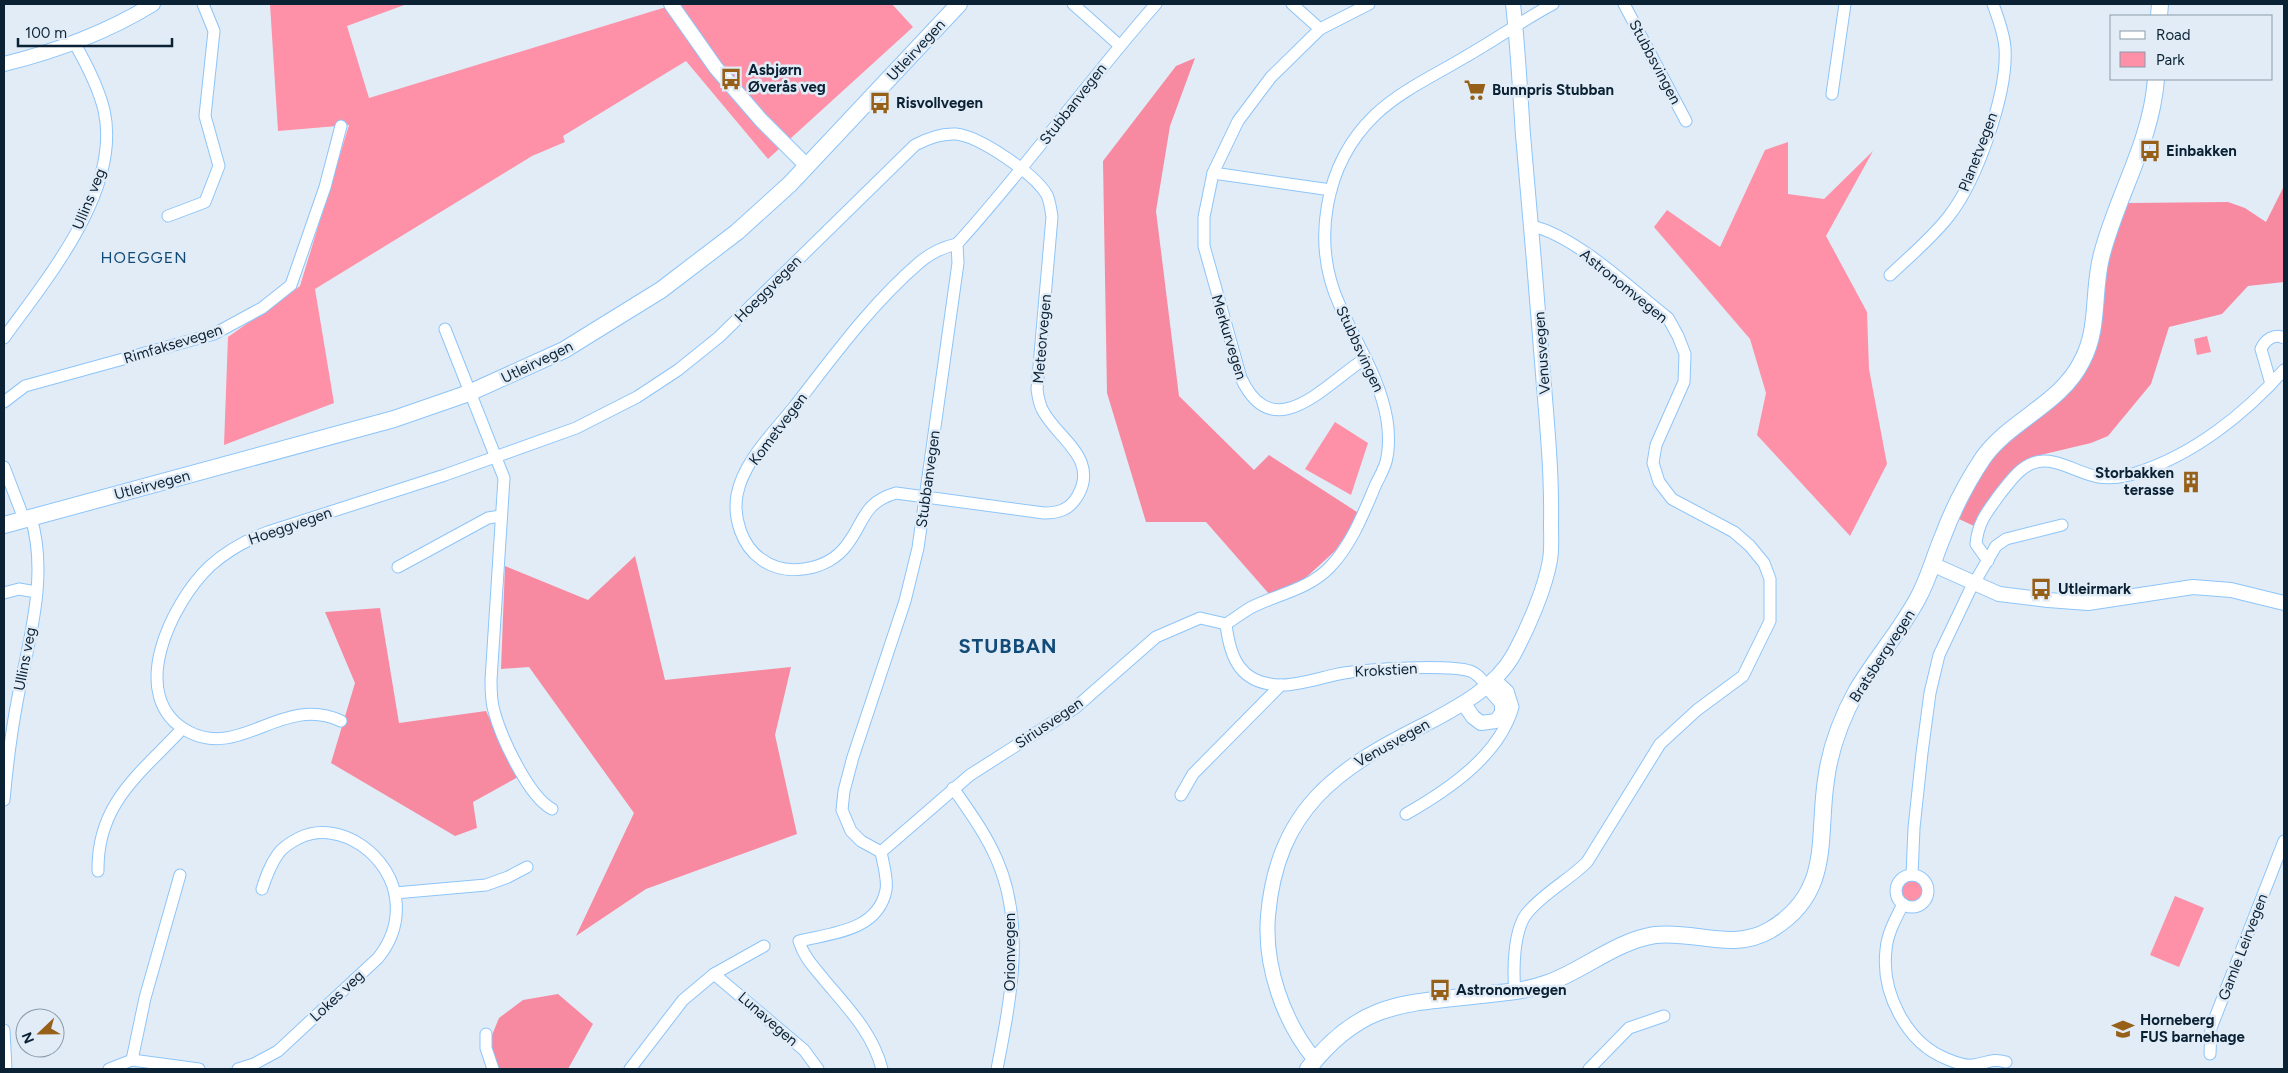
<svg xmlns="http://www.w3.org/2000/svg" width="2288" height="1073" viewBox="0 0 2288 1073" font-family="Figtree,sans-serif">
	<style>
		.green { fill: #fe91a8 }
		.forest { fill: #f78aa1 }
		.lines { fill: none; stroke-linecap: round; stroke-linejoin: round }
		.minor-casing { stroke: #8dc5f9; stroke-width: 13 }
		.tertiary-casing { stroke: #8dc5f9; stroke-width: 16 }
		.secondary-casing { stroke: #8dc5f9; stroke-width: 18 }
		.minor { stroke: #fff; stroke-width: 11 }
		.tertiary { stroke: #fff; stroke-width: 14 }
		.secondary { stroke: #fff; stroke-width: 16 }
		.labels { text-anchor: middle; stroke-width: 5; stroke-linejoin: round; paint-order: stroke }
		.street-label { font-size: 15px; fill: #0b2235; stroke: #e1ecf7 }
		.poi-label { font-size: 15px; font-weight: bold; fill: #0b2235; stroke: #e1ecf7; text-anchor: start }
		.neighbourhood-label { font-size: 16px; letter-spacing: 1px; fill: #134b78; stroke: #e1ecf7 }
		.district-label { font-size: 20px; font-weight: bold; letter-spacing: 1px; fill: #134b78; stroke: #e1ecf7 }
	</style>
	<rect width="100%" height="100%" fill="#e1ecf7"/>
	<!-- green -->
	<g class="green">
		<path d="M 270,4 L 407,4 L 347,26 L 369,98 L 676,4 L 892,4 L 913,27 L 768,159 L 686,61 L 563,136 L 565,142 L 532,156 L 315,289 L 334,403 L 224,445 L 228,337 L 300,286 L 349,125 L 278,131 Z"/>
		<path d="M 1788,142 L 1788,194 L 1824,199 L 1873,151 L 1826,236 L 1867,312 L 1869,369 L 1887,464 L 1850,536 L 1757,435 L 1766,393 L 1750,339 L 1654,227 L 1667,210 L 1720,247 L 1765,150 Z"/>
		<path d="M 2207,336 L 2211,352 L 2197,355 L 2194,339 Z"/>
		<path d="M 1335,422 L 1368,443 L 1351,495 L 1305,469 Z"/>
		<circle cx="1912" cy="891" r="12"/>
		<path d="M 2175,896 L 2204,908 L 2179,967 L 2150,955 Z"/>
	</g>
	<!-- forest -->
	<g class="forest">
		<path d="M 1195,58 L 1170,126 L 1156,211 L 1179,396 L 1254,470 L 1269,455 L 1360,514 L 1335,551 L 1300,583 L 1270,595 L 1206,522 L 1146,522 L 1107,393 L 1103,161 L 1176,66 Z"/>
		<path d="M 2283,188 L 2284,282 L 2248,286 L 2222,314 L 2169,327 L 2151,384 L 2108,436 L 2091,443 L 2032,457 L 2004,485 L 1974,526 L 1959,519 C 1972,492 1985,463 2007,442 C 2034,417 2065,403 2086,371 C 2108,338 2097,297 2107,260 C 2113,241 2121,222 2128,203 L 2228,202 L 2245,208 L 2266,222 Z"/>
		<path d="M 635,556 L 665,680 L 791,667 L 775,735 L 797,834 L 646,889 L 576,936 L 634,813 L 529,667 L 501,669 L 505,566 L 588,600 Z"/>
		<path d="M 380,608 L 399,723 L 486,711 L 518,777 L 473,802 L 477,828 L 455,836 L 331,763 L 355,683 L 325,612 Z"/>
		<path d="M 558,994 L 593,1024 L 568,1069 L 495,1069 L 488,1045 L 499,1018 L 523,1000 Z"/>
	</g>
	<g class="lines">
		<!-- minor casing -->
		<g class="minor-casing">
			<g id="minor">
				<path d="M 1073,4 L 1119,45"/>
				<path d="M 1292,4 L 1320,29"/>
				<path d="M 1624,4 L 1686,121"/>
				<path d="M 1832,94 L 1845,4"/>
				<path d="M 1213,173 L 1331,190"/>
				<path d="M 168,216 L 205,202 L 219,166 L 205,116 L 214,31 L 203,4"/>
				<path d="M 1890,275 C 1910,256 1932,238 1949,216 C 1977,180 2008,93 2005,48 C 2004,33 1998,18 1993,4"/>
				<path d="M 445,329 L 504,478 L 491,680 C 491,690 491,701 494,711 C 501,737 528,796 552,809"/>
				<path d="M 4,338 C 47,278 122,190 104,110 C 98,86 87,65 75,44"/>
				<path d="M 1366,358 C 1327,382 1274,449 1241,378 L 1204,246 L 1204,217 L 1213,173 L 1238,121 L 1271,77 L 1320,29 L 1369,4"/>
				<path d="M 2271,384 L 2261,349 C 2265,340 2274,333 2284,338"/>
				<path d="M 4,402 L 25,386 L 214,334 L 262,308 L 291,285 L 325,187 L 341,126"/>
				<path d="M 4,467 L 24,519"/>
				<path d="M 1988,561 L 1976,544 C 1978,522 1987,512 2000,494 C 2009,483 2019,468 2033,463 C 2054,455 2078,474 2099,477 C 2112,479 2124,477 2136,473 C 2193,455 2245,414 2284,370"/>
				<path d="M 398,567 L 488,518 L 501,516"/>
				<path d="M 4,593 L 19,589 L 36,592"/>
				<path d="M 1487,686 C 1482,680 1477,673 1470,671 C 1447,664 1369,669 1344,673 C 1325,676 1299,686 1280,685 C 1241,684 1230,659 1226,624 C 1234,619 1242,613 1250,608 C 1277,594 1308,590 1330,567 C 1352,544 1364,512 1376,484 C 1380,476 1386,466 1387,457 C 1389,447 1389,431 1387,420 C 1380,378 1357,345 1340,306 C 1311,243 1324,164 1375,115 C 1400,91 1435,75 1465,57 C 1495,40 1523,20 1553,4"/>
				<path d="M 341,721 C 283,694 241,759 189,732 C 124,698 172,602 210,566 C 228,550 246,540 268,532 L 445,475 L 576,428 L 637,397 L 678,370 L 719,337 L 915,145 C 928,138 941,133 956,134 C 979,136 1035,174 1047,195 C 1050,202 1051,210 1052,217 L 1037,389 C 1038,397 1039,404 1043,411 C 1058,439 1100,459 1077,497 C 1069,510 1058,513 1044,513 L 896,493 C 862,503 865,522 846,546 C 828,570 786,578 761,559 C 742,546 733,518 737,495 C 743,462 773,433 794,407 C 833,357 871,304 920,262 C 931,253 943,247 957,244"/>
				<path d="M 953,788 C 969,811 986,834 997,860 C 1026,926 1010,1002 997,1069"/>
				<path d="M 1181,795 L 1193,774 L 1281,685"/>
				<path d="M 4,800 C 7,767 11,734 17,702 C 28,643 49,577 31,518"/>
				<path d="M 1406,814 C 1448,790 1499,756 1513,707 L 1508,691 L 1494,678"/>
				<path d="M 881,852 L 861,841 L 851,831 L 842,810 L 844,791 L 853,757 L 905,601 L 918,548 L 958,263 L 957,244 C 1027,167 1087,82 1156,4"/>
				<path d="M 881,852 L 970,775 L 1075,708 L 1156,637 L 1200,618 L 1226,624"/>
				<path d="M 881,852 C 883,863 888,879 886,890 C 878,931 832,933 799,941 C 804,958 815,968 826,982 C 849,1009 873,1034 882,1069"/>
				<path d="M 98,871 C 97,803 140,774 182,729"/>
				<path d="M 1912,875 L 1914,828 L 1922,753 L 1930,693 L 1939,655 L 1970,590 L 1996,546 L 2006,539 L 2062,525"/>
				<circle cx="1912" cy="891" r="16"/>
				<path d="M 395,893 L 486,885 L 508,877 L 527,867"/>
				<path d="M 1903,904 C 1896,918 1887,934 1886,950 C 1881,992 1906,1043 1947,1059 C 1954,1062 1966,1066 1973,1065 C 1988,1063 1991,1058 2006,1062"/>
				<path d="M 714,974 L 804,1050 L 818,1069"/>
				<path d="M 1515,992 C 1513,971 1513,929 1528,912 C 1545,892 1569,880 1587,862 L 1660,744 L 1697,710 L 1743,676 L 1770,621 L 1770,579 L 1764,563 L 1750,546 L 1734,532 L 1672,499 L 1659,482 L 1653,463 L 1656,445 L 1684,382 L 1685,354 L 1678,336 L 1668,318 C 1632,290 1576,236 1532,226"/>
				<path d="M 4,1030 L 6,1069"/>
				<path d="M 486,1034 L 486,1048 L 493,1069"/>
				<path d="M 2210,1054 L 2211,1028 L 2284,841"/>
				<path d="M 132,1060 L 145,998 L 180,875"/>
				<path d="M 109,1069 L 132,1060 L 199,1069"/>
				<path d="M 238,1069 L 254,1064 L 278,1051 L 378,958 C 391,942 398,922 396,901 C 392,857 341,818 299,838 C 291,842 283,847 278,854 C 270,865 266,877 262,889"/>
				<path d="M 630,1069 L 683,1000 L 714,974 L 764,946"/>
				<path d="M 1589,1069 L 1629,1028 L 1664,1016"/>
			</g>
		</g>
		<!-- tertiary casing -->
		<g class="tertiary-casing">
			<g id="tertiary">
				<path d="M 671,4 L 716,68 L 761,120 L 807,166"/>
				<path d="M 4,64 C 57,51 106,33 153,4"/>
				<path d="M 1934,565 L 1999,594 L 2048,600 L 2088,603 L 2193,587 L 2231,590 L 2284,603"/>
				<path d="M 1464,704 L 1473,717 L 1481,723 L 1496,721 L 1502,713 L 1502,703 L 1487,686"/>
				<path d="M 1315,1060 C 1283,1021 1264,966 1268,916 C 1277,809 1337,768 1426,724 C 1458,707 1495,688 1514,654 C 1528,628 1545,589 1550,560 C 1552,548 1551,535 1551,524 C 1552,474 1547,424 1543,374 C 1537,294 1530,215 1523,135 C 1520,91 1518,47 1513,4"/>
			</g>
		</g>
		<!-- secondary casing -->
		<g class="secondary-casing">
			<g id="secondary">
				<path d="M 2159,16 L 2160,4"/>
				<path d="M 4,525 L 394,419 L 469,393 L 564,350 L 661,290 L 737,232 L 790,184 L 959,4"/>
				<path d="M 1308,1069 C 1363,998 1408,1004 1490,994 C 1510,992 1529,990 1548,983 C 1584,970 1616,941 1655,935 C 1694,930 1733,952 1770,930 C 1833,893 1817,838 1826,780 C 1830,749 1842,717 1857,690 C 1876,658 1901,630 1918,598 C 1929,578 1934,557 1943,536 C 1953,509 1967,482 1983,458 C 2010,420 2061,404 2082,361 C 2100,328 2092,289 2102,254 C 2118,193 2151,143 2156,79"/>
			</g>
		</g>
		<!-- minor -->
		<use href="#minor" class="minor"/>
		<!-- tertiary -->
		<use href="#tertiary" class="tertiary"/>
		<!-- secondary -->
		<use href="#secondary" class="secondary"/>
	</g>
	<!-- icons -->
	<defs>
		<g id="bus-bare" transform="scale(1.725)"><path d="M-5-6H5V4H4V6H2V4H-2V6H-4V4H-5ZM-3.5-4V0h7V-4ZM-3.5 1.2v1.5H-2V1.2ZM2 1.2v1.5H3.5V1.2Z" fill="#966019" stroke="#e1ecf7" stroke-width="2.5" paint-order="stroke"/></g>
		<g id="supermarket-bare" transform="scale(1.725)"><path d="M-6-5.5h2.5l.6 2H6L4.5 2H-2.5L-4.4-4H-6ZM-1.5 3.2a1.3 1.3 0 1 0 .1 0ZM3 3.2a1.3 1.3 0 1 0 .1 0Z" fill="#966019" stroke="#e1ecf7" stroke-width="2.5" paint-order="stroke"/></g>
		<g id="building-bare" transform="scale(1.725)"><path d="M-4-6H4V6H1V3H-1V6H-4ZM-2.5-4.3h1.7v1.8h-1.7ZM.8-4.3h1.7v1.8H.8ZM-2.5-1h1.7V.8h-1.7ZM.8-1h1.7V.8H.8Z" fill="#966019" stroke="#e1ecf7" stroke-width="2.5" paint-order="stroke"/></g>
		<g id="school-bare" transform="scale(1.725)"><path d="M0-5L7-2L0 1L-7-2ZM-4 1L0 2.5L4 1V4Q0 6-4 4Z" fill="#966019" stroke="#e1ecf7" stroke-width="2.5" paint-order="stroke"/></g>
	</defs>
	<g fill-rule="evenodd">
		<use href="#bus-bare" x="731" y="79"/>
		<use href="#supermarket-bare" x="1475" y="90"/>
		<use href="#bus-bare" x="880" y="103"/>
		<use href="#bus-bare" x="2150" y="151"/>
		<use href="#building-bare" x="2191" y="482"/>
		<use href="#bus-bare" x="2041" y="589"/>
		<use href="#bus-bare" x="1440" y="990"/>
		<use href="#school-bare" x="2123" y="1029"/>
	</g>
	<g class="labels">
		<!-- street labels -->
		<g class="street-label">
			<text transform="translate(916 50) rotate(-47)" y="5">Utleirvegen</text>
			<text transform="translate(1655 62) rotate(62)" y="5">Stubbsvingen</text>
			<text transform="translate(1073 104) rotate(-52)" y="5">Stubbanvegen</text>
			<text transform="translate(1978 152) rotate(-69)" y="5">Planetvegen</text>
			<text transform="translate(89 199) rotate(-68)" y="5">Ullins veg</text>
			<text transform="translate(1624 286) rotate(39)" y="5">Astronomvegen</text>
			<text transform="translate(768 289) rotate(-45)" y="5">Hoeggvegen</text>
			<text transform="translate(1229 337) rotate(73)" y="5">Merkurvegen</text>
			<text transform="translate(1042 339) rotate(-85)" y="5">Meteorvegen</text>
			<text transform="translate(173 344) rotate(-17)" y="5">Rimfaksevegen</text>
			<text transform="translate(1360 349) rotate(65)" y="5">Stubbsvingen</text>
			<text transform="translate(1542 353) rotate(-94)" y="5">Venusvegen</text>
			<text transform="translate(537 362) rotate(-26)" y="5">Utleirvegen</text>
			<text transform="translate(778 429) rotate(-53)" y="5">Kometvegen</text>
			<text transform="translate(928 479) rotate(-82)" y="5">Stubbanvegen</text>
			<text transform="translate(152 485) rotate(-15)" y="5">Utleirvegen</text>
			<text transform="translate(290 526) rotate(-19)" y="5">Hoeggvegen</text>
			<text transform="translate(1882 656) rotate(-57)" y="5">Bratsbergvegen</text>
			<text transform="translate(25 659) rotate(-79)" y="5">Ullins veg</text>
			<text transform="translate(1386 670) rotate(-3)" y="5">Krokstien</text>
			<text transform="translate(1049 723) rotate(-34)" y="5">Siriusvegen</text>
			<text transform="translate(1392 743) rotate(-29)" y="5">Venusvegen</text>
			<text transform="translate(2243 947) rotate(-69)" y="5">Gamle Leirvegen</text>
			<text transform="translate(1010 952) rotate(-90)" y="5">Orionvegen</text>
			<text transform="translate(337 996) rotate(-43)" y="5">Lokes veg</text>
			<text transform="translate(768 1019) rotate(41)" y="5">Lunavegen</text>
		</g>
		<!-- poi labels -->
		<g class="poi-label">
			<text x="748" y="75">Asbjørn<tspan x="748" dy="17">Øverås veg</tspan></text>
			<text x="1492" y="95">Bunnpris Stubban</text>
			<text x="896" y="108">Risvollvegen</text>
			<text x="2166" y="156">Einbakken</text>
			<text x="2174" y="478" text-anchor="end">Storbakken<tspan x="2174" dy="17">terasse</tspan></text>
			<text x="2058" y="594">Utleirmark</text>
			<text x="1456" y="995">Astronomvegen</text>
			<text x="2140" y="1025">Horneberg<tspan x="2140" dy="17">FUS barnehage</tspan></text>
		</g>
		<!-- neighbourhood labels -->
		<g class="neighbourhood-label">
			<text x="144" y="263">HOEGGEN</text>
		</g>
		<!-- district labels -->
		<g class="district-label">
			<text x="1008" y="653">STUBBAN</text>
		</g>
	</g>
	<!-- border -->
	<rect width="2288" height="1073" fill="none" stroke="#0b2235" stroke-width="10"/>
	<!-- legend -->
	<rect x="2110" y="15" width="162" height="65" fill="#e1ecf7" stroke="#8b9ba9"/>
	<rect x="2120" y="31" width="25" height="8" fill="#ffffff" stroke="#8b9ba9"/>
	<text x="2156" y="40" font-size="15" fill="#0b2235">Road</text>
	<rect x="2120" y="52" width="25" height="15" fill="#fe91a8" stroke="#8b9ba9"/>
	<text x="2156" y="65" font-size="15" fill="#0b2235">Park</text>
	<!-- north arrow -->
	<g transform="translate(40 1033) rotate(248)"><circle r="24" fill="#e1ecf7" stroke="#8b9ba9"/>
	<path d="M0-4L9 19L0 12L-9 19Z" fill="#966019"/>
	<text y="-8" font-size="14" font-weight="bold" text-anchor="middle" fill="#0b2235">N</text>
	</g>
	<!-- scale -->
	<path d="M18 38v8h154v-8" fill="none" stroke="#0b2235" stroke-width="2.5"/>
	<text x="25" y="38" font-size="15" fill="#0b2235" stroke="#e1ecf7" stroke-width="4" paint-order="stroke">100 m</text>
</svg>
